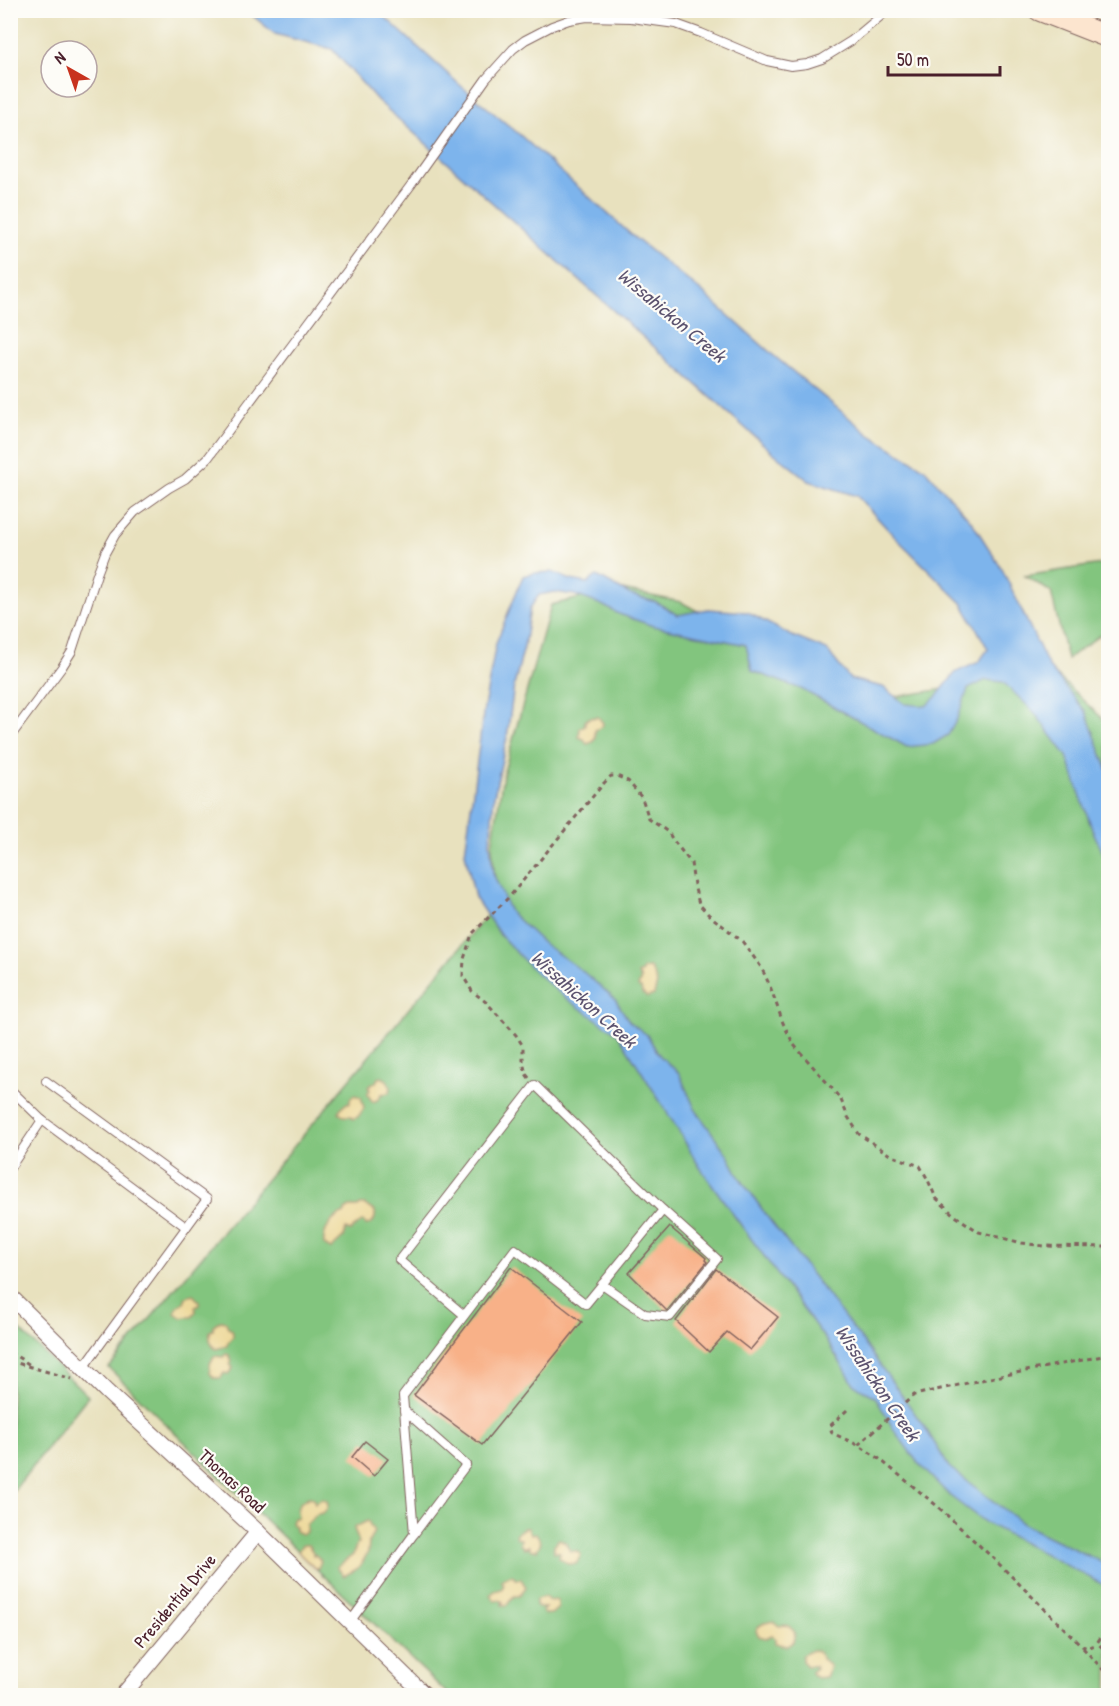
<svg xmlns="http://www.w3.org/2000/svg" width="1119" height="1706" viewBox="0 0 1119 1706" font-family="'Patrick Hand',sans-serif">
	<style>
		.green { fill: #82c57e; stroke: #667254; stroke-width: 1.5 }
		.sand { fill: #eeda9e; stroke: #9c7c64; stroke-width: 1.5 }
		.water { fill: #7db4ec; stroke: #646a8c; stroke-width: 1.5 }
		.building { fill: #f8b188 }
		.lines { fill: none; stroke-linecap: round; stroke-linejoin: round }
		.service-casing { stroke: #81635e; stroke-width: 10 }
		.minor-casing { stroke: #81635e; stroke-width: 17 }
		.secondary-casing { stroke: #81635e; stroke-width: 23 }
		.path { stroke: #81635e; stroke-width: 3; stroke-dasharray: 4.5 4.5; stroke-linecap: butt }
		.service { stroke: #fff; stroke-width: 8 }
		.minor { stroke: #fff; stroke-width: 15 }
		.secondary { stroke: #fce5cf; stroke-width: 21 }
		.labels { text-anchor: middle; stroke-width: 4.5; stroke-linejoin: round; paint-order: stroke }
		.street-label { font-size: 18px; fill: #4a1f2b; stroke: #fdfcf7 }
		.water-label { font-size: 20px; font-style: italic; fill: #5c536f; stroke: #fdfcf7 }
	</style>
	<rect width="100%" height="100%" fill="#fdfcf7"/>
	<filter id="ink" filterUnits="userSpaceOnUse"><feTurbulence type="fractalNoise" baseFrequency=".0167" numOctaves="2"/><feDisplacementMap in="SourceGraphic" scale="12" xChannelSelector="R" yChannelSelector="G"/><feConvolveMatrix kernelMatrix="1 2 1 2 8 2 1 2 1" color-interpolation-filters="sRGB"/></filter>
	<filter id="wash" filterUnits="userSpaceOnUse"><feTurbulence type="fractalNoise" baseFrequency=".008" numOctaves="4" result="noise"/><feDisplacementMap in="SourceGraphic" scale="24" xChannelSelector="R" yChannelSelector="G"/><feGaussianBlur stdDeviation="1.35" result="paint"/><feColorMatrix in="noise" values="0 0 0 0 0 0 0 0 0 0 0 0 0 0 0 0 0 1.4 0 .05"/><feComposite in="paint" operator="in"/></filter>
	<g filter="url(#wash)">
		<rect width="100%" height="100%" fill="#e8e1be"/>
		<!-- green -->
		<g class="green">
			<path d="M 1108,563 L 1108,629 L 1067,659 L 1051,592 L 1025,576 Z"/>
			<path d="M 618,589 L 681,602 L 742,635 L 880,699 L 957,687 L 1008,629 L 1106,722 L 1108,734 L 1108,1695 L 449,1695 L 220,1477 L 109,1368 L 497,903 L 492,846 L 503,775 L 551,605 Z"/>
			<path d="M 11,1321 L 88,1396 L 11,1494 Z"/>
		</g>
		<!-- sand -->
		<g class="sand">
			<path d="M 598,717 L 603,723 L 602,727 L 595,730 L 595,738 L 593,742 L 587,744 L 584,739 L 579,737 L 580,728 L 585,725 L 585,721 L 589,718 Z"/>
			<path d="M 649,968 L 651,969 L 657,983 L 654,995 L 647,997 L 642,993 L 641,988 L 638,987 L 641,979 L 638,974 L 642,972 L 643,969 Z"/>
			<path d="M 382,1077 L 387,1080 L 391,1088 L 389,1093 L 381,1094 L 379,1099 L 373,1102 L 367,1094 L 370,1090 L 368,1087 L 376,1082 L 378,1078 Z"/>
			<path d="M 354,1095 L 361,1097 L 364,1108 L 358,1117 L 353,1119 L 351,1116 L 344,1116 L 339,1112 L 340,1109 L 347,1103 L 350,1103 L 350,1099 Z"/>
			<path d="M 360,1205 L 365,1205 L 375,1212 C 376,1220 373,1224 366,1225 L 363,1221 L 350,1231 L 346,1229 L 344,1237 L 331,1249 L 324,1245 C 322,1231 332,1217 345,1213 L 345,1210 L 350,1207 L 358,1207 Z"/>
			<path d="M 193,1295 L 199,1301 L 199,1305 L 195,1307 L 196,1311 L 192,1317 L 185,1317 L 182,1318 L 175,1313 L 177,1308 L 184,1302 L 186,1297 Z"/>
			<path d="M 221,1321 L 226,1322 L 228,1328 L 232,1330 C 234,1337 233,1339 228,1342 L 227,1346 L 216,1349 C 210,1345 209,1338 210,1331 L 213,1330 L 213,1326 L 216,1323 Z"/>
			<path d="M 226,1354 L 229,1355 L 232,1361 L 230,1364 L 233,1368 L 228,1374 L 224,1373 L 221,1378 L 214,1378 L 210,1373 L 210,1364 L 214,1356 L 223,1357 Z"/>
			<path d="M 309,1497 L 313,1498 L 315,1503 L 321,1499 L 327,1501 L 328,1506 L 327,1509 L 323,1513 L 317,1514 L 306,1525 L 306,1532 L 301,1534 L 295,1531 L 295,1527 L 291,1523 L 293,1518 L 297,1518 L 298,1516 C 295,1506 301,1501 309,1497 Z"/>
			<path d="M 367,1521 L 369,1522 L 370,1526 L 374,1531 L 369,1542 L 368,1552 L 362,1563 L 357,1569 L 344,1576 L 337,1567 L 353,1555 L 357,1543 L 359,1543 L 354,1528 Z"/>
			<path d="M 524,1528 L 528,1528 L 531,1534 L 536,1533 L 541,1542 L 537,1550 L 531,1550 L 529,1546 L 524,1548 L 520,1544 L 521,1539 L 517,1538 L 516,1533 Z"/>
			<path d="M 559,1539 C 567,1541 566,1545 570,1551 L 577,1551 L 581,1555 L 576,1564 L 568,1564 L 559,1557 L 560,1552 L 554,1552 L 554,1545 Z"/>
			<path d="M 304,1545 L 308,1545 L 313,1552 L 313,1555 L 316,1555 L 321,1561 L 318,1568 L 314,1568 C 309,1562 301,1557 298,1551 L 301,1546 Z"/>
			<path d="M 511,1575 L 514,1576 L 515,1579 L 521,1579 L 526,1587 L 519,1596 L 514,1596 L 507,1605 L 502,1605 L 503,1602 L 500,1600 L 495,1601 L 490,1595 L 495,1591 L 502,1589 L 504,1584 L 501,1580 Z"/>
			<path d="M 545,1597 L 549,1601 L 556,1600 L 558,1603 L 558,1608 L 551,1614 L 544,1614 L 542,1611 L 545,1608 L 538,1608 L 536,1605 L 536,1599 Z"/>
			<path d="M 773,1621 L 779,1626 C 788,1624 790,1626 795,1633 L 793,1642 L 787,1646 L 775,1643 L 775,1638 L 772,1635 L 766,1638 L 759,1636 L 756,1631 C 759,1623 766,1623 773,1621 Z"/>
			<path d="M 813,1650 L 818,1651 L 822,1659 L 825,1661 L 830,1667 L 826,1677 C 819,1678 813,1679 811,1672 L 816,1668 L 815,1666 L 807,1666 L 802,1661 L 802,1655 Z"/>
		</g>
		<!-- water -->
		<path class="water" d="M 247,11 L 376,11 L 387,19 L 460,85 L 520,135 L 636,239 L 701,291 L 773,355 L 870,435 L 924,468 L 972,522 L 1002,569 L 1049,667 L 1086,712 L 1108,771 L 1108,864 L 1092,829 L 1067,756 L 1034,712 L 1003,682 L 986,680 L 968,689 L 957,719 L 948,735 L 933,744 L 907,747 L 801,689 L 752,671 L 746,645 L 653,626 L 619,614 L 602,605 L 575,595 L 554,592 L 539,595 L 530,608 L 524,647 L 514,686 L 507,737 L 494,796 L 490,843 L 493,873 L 510,912 L 544,944 L 581,970 L 615,999 L 629,1021 L 647,1035 L 660,1056 L 679,1073 L 695,1109 L 727,1154 L 740,1178 L 769,1219 L 861,1339 L 926,1429 L 949,1467 L 1023,1524 L 1099,1561 L 1108,1568 L 1108,1590 L 1102,1584 L 986,1523 L 950,1496 L 918,1463 L 894,1430 L 876,1398 L 854,1384 L 826,1340 L 735,1217 L 699,1166 L 678,1130 L 618,1034 L 564,997 L 532,969 L 500,935 L 475,898 L 465,853 L 484,707 L 496,643 L 523,576 L 534,573 L 552,572 L 571,580 L 587,583 L 597,576 L 631,595 L 656,602 L 678,615 L 708,609 L 747,612 L 792,636 L 827,650 L 850,679 L 883,687 L 905,704 L 926,706 L 937,696 L 956,672 L 979,662 L 988,649 L 962,603 L 894,536 L 857,496 L 809,481 L 771,451 L 377,100 L 332,49 L 275,34 Z"/>
		<g id="blocks">
			<!-- building -->
			<g class="building">
				<path d="M 670,1227 L 706,1258 L 705,1260 L 707,1262 L 667,1311 L 629,1273 Z"/>
				<path d="M 511,1267 L 582,1322 L 482,1445 L 414,1395 Z"/>
				<path d="M 716,1269 L 778,1317 L 750,1350 L 727,1332 L 709,1352 L 676,1321 Z"/>
				<path d="M 365,1441 L 388,1459 L 374,1476 L 352,1457 Z"/>
			</g>
		</g>
	</g>
	<g filter="url(#ink)">
		<use href="#blocks" fill-opacity="0" stroke="#81635e" stroke-width="1.5"/>
		<g class="lines">
			<!-- service casing -->
			<g class="service-casing">
				<g id="service">
					<path d="M 10,737 L 62,667 L 72,651 L 97,574 L 105,553 L 115,535 L 135,512 L 169,488 L 185,479 L 208,458 L 411,185 L 486,79 L 513,49 L 525,40 L 552,26 L 569,20 L 587,17 L 631,18 L 676,24 L 701,33 L 767,61 L 791,66 L 807,64 L 822,59 L 851,41 L 888,10"/>
					<path d="M 46,1081 L 207,1199 L 83,1368"/>
					<path d="M 10,1089 L 42,1120 L 186,1227"/>
					<path d="M 10,1168 L 42,1120"/>
					<path d="M 464,1315 L 399,1260 L 535,1085 L 663,1210"/>
					<path d="M 404,1410 L 466,1465 L 414,1534"/>
					<path d="M 350,1622 L 414,1534 L 403,1396 L 515,1249 L 586,1304 L 663,1210 L 717,1259 L 670,1317 L 645,1314 L 602,1284"/>
				</g>
			</g>
			<!-- minor casing -->
			<g class="minor-casing">
				<g id="minor">
					<path d="M 10,1296 L 107,1392 L 258,1532 L 426,1696"/>
					<path d="M 122,1696 L 258,1532"/>
				</g>
			</g>
			<!-- secondary casing -->
			<g class="secondary-casing">
				<path id="secondary" d="M 1039,10 L 1108,37"/>
			</g>
			<!-- path -->
			<g class="path">
				<path d="M 529,1078 L 526,1074 L 523,1062 L 523,1046 L 516,1035 L 487,1003 L 472,991 L 463,976 L 464,959 L 472,934 L 511,895 L 604,783 L 611,776 L 617,776 L 628,781 L 642,798 L 649,819 L 668,832 L 673,840 L 691,863 L 694,885 L 699,904 L 709,915 L 742,941 L 761,967 L 770,986 L 783,1023 L 794,1045 L 830,1086 L 841,1100 L 848,1117 L 859,1134 L 890,1155 L 920,1166 L 927,1178 L 936,1198 L 954,1215 L 979,1232 L 1022,1243 L 1044,1246 L 1108,1247"/>
				<path d="M 10,1352 L 30,1365"/>
				<path d="M 10,1361 L 72,1379"/>
				<path d="M 847,1410 L 830,1426 L 832,1433 L 858,1445 L 877,1457 L 936,1505 L 996,1561 L 1082,1646 L 1088,1648 L 1097,1644"/>
				<path d="M 858,1445 L 914,1395 L 990,1378 L 1108,1355"/>
				<path d="M 1108,1634 L 1101,1637 L 1097,1643 L 1103,1648 L 1108,1648"/>
				<path d="M 1083,1648 L 1108,1675"/>
			</g>
			<!-- service -->
			<use href="#service" class="service"/>
			<!-- minor -->
			<use href="#minor" class="minor"/>
			<!-- secondary -->
			<use href="#secondary" class="secondary"/>
		</g>
	</g>
	<g class="labels">
		<!-- street labels -->
		<g class="street-label">
			<text transform="translate(232 1481) rotate(43)" y="6">Thomas Road</text>
			<text transform="translate(175 1601) rotate(-50)" y="6">Presidential Drive</text>
		</g>
		<!-- water labels -->
		<g class="water-label">
			<text transform="translate(672 315) rotate(40)" y="7">Wissahickon Creek</text>
			<text transform="translate(584 999) rotate(42)" y="7">Wissahickon Creek</text>
			<text transform="translate(878 1383) rotate(56)" y="7">Wissahickon Creek</text>
		</g>
	</g>
	<!-- margin -->
	<rect width="1119" height="1706" fill="none" stroke="#fdfcf7" stroke-width="36"/>
	<!-- north arrow -->
	<g transform="translate(69 69) rotate(320)"><circle r="28" fill="#fdfcf7" stroke="#b5a4a5" stroke-width="1.5"/>
	<path d="M0-4.5L10 22L0 15L-10 22Z" fill="#c8321e"/>
	<text y="-9" font-size="16" font-weight="bold" text-anchor="middle" fill="#4a1f2b">N</text>
	</g>
	<!-- scale -->
	<path d="M888 66v9h112v-9" fill="none" stroke="#4a1f2b" stroke-width="3"/>
	<text x="897" y="66" font-size="18" fill="#4a1f2b" stroke="#fdfcf7" stroke-width="4.5" paint-order="stroke">50 m</text>
</svg>
